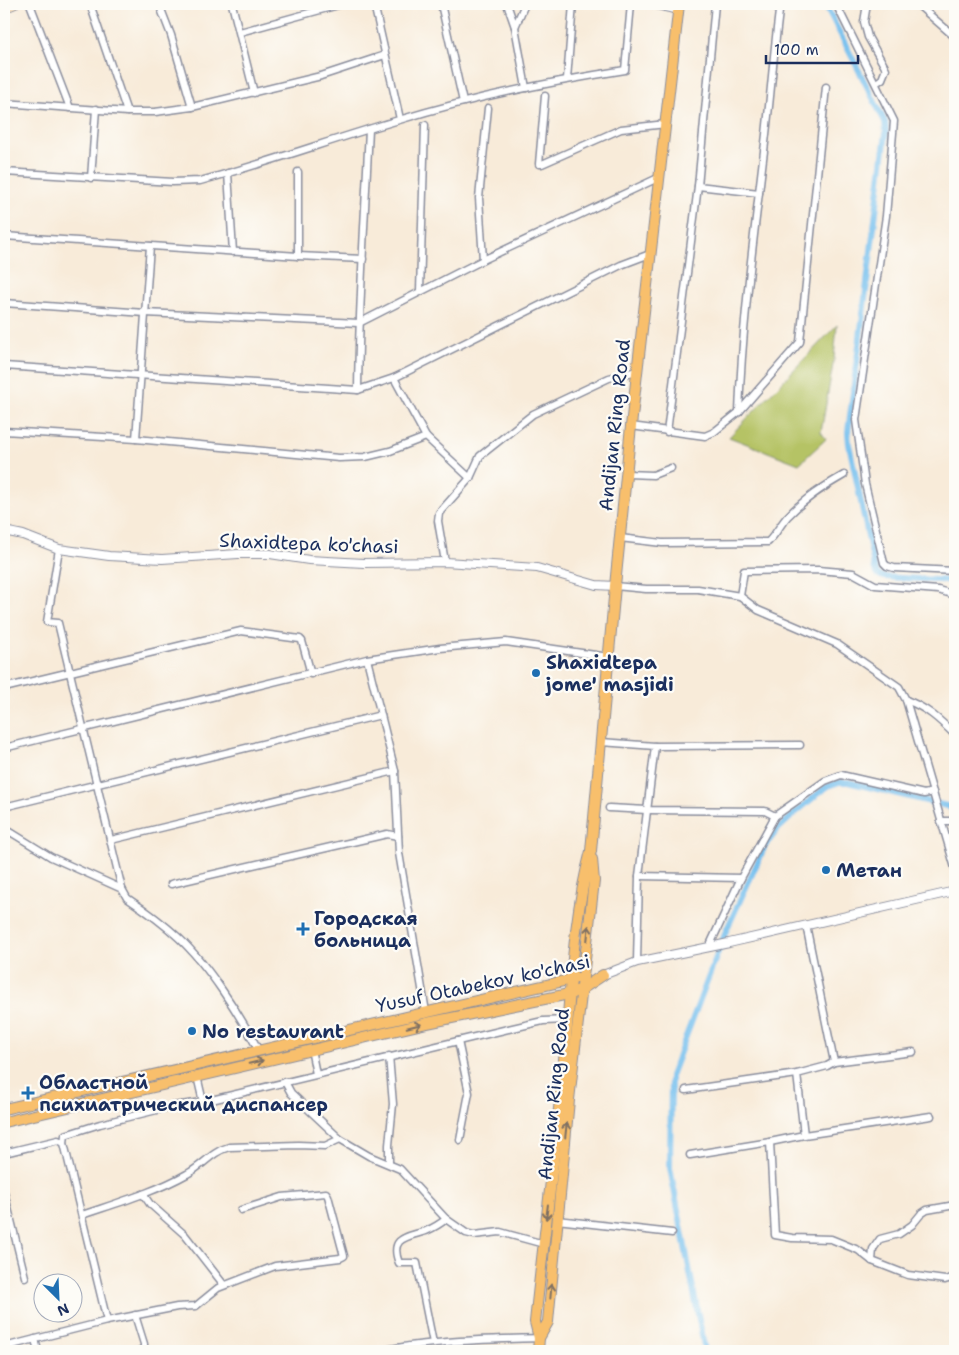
<svg xmlns="http://www.w3.org/2000/svg" width="959" height="1355" viewBox="0 0 959 1355" font-family="'Shantell Sans',sans-serif">
	<style>
		.green { fill: #b5c365; stroke: #687962 }
		.lines { fill: none; stroke-linecap: round; stroke-linejoin: round }
		.canal { stroke: #74bfee; stroke-width: 6 }
		.minor-casing { stroke: #8a8d9c; stroke-width: 9 }
		.tertiary-casing { stroke: #8a8d9c; stroke-width: 10 }
		.secondary-casing { stroke: #8a8d9c; stroke-width: 11 }
		.primary-casing { stroke: #8a8d9c; stroke-width: 12 }
		.trunk-casing { stroke: #8a8d9c; stroke-width: 12 }
		.minor { stroke: #fff; stroke-width: 6 }
		.tertiary { stroke: #fff; stroke-width: 8 }
		.secondary { stroke: #fce5c4; stroke-width: 9 }
		.primary { stroke: #f8bf6c; stroke-width: 10 }
		.trunk { stroke: #f8bf6c; stroke-width: 10 }
		.oneway { stroke: #7e7064 }
		.poi-dot { fill: #1f6fb2; stroke: #fdfcf7; stroke-width: 2 }
		.labels { text-anchor: middle; stroke-width: 4.5; stroke-linejoin: round; paint-order: stroke }
		.street-label { font-size: 19px; fill: #1b2f5e; stroke: #fdfcf7 }
		.poi-label { font-size: 19px; font-weight: bold; fill: #1b2f5e; stroke: #fdfcf7; text-anchor: start }
	</style>
	<rect width="100%" height="100%" fill="#fdfcf7"/>
	<filter id="ink" filterUnits="userSpaceOnUse"><feTurbulence type="fractalNoise" baseFrequency=".02" numOctaves="2"/><feDisplacementMap in="SourceGraphic" scale="10" xChannelSelector="R" yChannelSelector="G"/><feConvolveMatrix kernelMatrix="1 2 1 2 8 2 1 2 1" color-interpolation-filters="sRGB"/></filter>
	<filter id="wash" filterUnits="userSpaceOnUse"><feTurbulence type="fractalNoise" baseFrequency=".0096" numOctaves="4" result="noise"/><feDisplacementMap in="SourceGraphic" scale="20" xChannelSelector="R" yChannelSelector="G"/><feGaussianBlur stdDeviation="1.12" result="paint"/><feColorMatrix in="noise" values="0 0 0 0 0 0 0 0 0 0 0 0 0 0 0 0 0 1.4 0 .05"/><feComposite in="paint" operator="in"/></filter>
	<g filter="url(#wash)">
		<rect width="100%" height="100%" fill="#f8ebd9"/>
		<!-- green -->
		<path class="green" d="M 837,325 L 834,359 L 821,432 L 826,439 L 799,464 L 729,437 Z"/>
		<g class="lines">
			<!-- canal -->
			<g class="canal">
				<path d="M 825,4 L 885,122 L 886,133 L 848,432 L 849,444 L 875,570 L 878,575 L 884,577 L 955,581"/>
				<path d="M 705,1351 L 670,1168 L 671,1076 L 726,931 L 765,846 L 778,829 L 794,814 L 826,787 L 839,782 L 848,782 L 955,808"/>
			</g>
		</g>
	</g>
	<g filter="url(#ink)">
		<g class="lines">
			<!-- minor casing -->
			<g class="minor-casing">
				<g id="minor">
					<path d="M 30,4 L 70,108"/>
					<path d="M 90,4 L 127,112"/>
					<path d="M 159,4 L 171,35 L 192,107 L 321,76 L 385,55"/>
					<path d="M 232,4 L 254,93"/>
					<path d="M 374,4 L 400,119"/>
					<path d="M 441,4 L 463,102"/>
					<path d="M 507,4 L 515,27 L 525,4"/>
					<path d="M 650,4 L 679,11"/>
					<path d="M 836,4 L 894,121 L 886,216 L 856,420 L 865,484 L 884,563 L 887,566 L 894,568 L 955,571"/>
					<path d="M 867,4 L 864,22 L 868,37 L 886,69 L 882,79 L 876,83"/>
					<path d="M 917,4 L 955,37"/>
					<path d="M 515,27 L 526,88"/>
					<path d="M 240,32 L 342,4"/>
					<path d="M 567,79 L 573,4"/>
					<path d="M 545,96 L 539,164 L 542,164 L 621,129 L 666,124"/>
					<path d="M 4,103 L 127,112 L 155,112 L 192,107"/>
					<path d="M 4,172 L 173,182 L 200,181 C 268,163 333,139 399,120 C 473,97 549,82 625,70 L 631,4"/>
					<path d="M 228,173 L 233,252"/>
					<path d="M 91,178 L 96,109"/>
					<path d="M 698,186 L 759,193"/>
					<path d="M 4,236 L 298,256 L 363,259"/>
					<path d="M 298,256 L 298,172"/>
					<path d="M 483,260 L 479,198 L 488,108"/>
					<path d="M 420,291 L 425,125"/>
					<path d="M 4,303 L 145,313 L 359,323 L 483,260 L 660,177"/>
					<path d="M 4,366 L 358,390 L 394,378 L 621,265 L 650,254"/>
					<path d="M 358,390 C 359,303 365,216 369,129"/>
					<path d="M 739,412 C 742,327 753,243 763,159 C 770,107 773,55 780,4"/>
					<path d="M 631,426 L 705,436 L 714,432 L 739,412 L 800,342 L 826,87"/>
					<path d="M 4,431 L 136,439 L 339,458 L 365,457 L 390,451 L 426,437 L 394,378"/>
					<path d="M 667,432 L 698,186 L 715,4"/>
					<path d="M 426,437 L 470,478"/>
					<path d="M 136,439 L 150,246"/>
					<path d="M 627,474 L 653,475 L 671,468"/>
					<path d="M 620,538 L 662,543 L 768,542 C 776,534 780,525 787,517 C 804,499 823,487 844,475"/>
					<path d="M 59,549 L 47,622 L 58,623 L 122,889 L 127,898 C 145,910 163,923 179,938 C 208,965 240,1015 259,1051"/>
					<path d="M 445,562 L 438,521 L 439,513 L 470,478 L 480,456 L 533,414 L 609,378 L 637,371"/>
					<path d="M 615,586 L 646,589 L 698,589 L 740,596 L 758,610 L 837,644 L 899,687 L 906,700 L 955,868"/>
					<path d="M 740,596 L 744,571 L 818,570 L 853,573 L 875,585 L 938,590 L 955,595"/>
					<path d="M 367,659 L 395,771 L 399,853 L 426,1012"/>
					<path d="M 4,688 L 241,631 L 300,639 L 302,641 L 311,674"/>
					<path d="M 906,700 C 927,708 939,719 955,735"/>
					<path d="M 601,742 L 655,746 L 639,876 L 637,962"/>
					<path d="M 655,746 L 800,745"/>
					<path d="M 4,748 L 367,659 L 440,648 L 506,642 L 609,657"/>
					<path d="M 4,807 L 381,715"/>
					<path d="M 609,808 L 647,810 L 765,811 L 775,816"/>
					<path d="M 941,821 L 955,821"/>
					<path d="M 4,828 L 51,857 L 122,889"/>
					<path d="M 111,840 L 395,771"/>
					<path d="M 639,876 L 741,878"/>
					<path d="M 171,884 L 387,834 L 398,836"/>
					<path d="M 806,925 L 834,1062 L 827,1066 L 797,1074 L 804,1135 L 770,1142 L 775,1235 L 792,1238 L 831,1239 L 858,1250 L 872,1261 L 908,1275 L 945,1280 L 955,1277"/>
					<path d="M 709,947 L 741,878 L 775,816 L 825,781 L 841,775 L 924,794 L 933,792"/>
					<path d="M 458,1041 L 469,1093 L 460,1140"/>
					<path d="M 311,1049 L 316,1074"/>
					<path d="M 389,1056 L 393,1104 L 389,1145 L 389,1163"/>
					<path d="M 834,1062 L 913,1052"/>
					<path d="M 197,1076 L 203,1102"/>
					<path d="M 285,1082 L 291,1093 L 340,1139 L 369,1156 L 400,1169 L 446,1219 L 466,1233 L 474,1235 L 500,1232 L 544,1244"/>
					<path d="M 686,1090 L 797,1074"/>
					<path d="M 804,1135 L 931,1116"/>
					<path d="M 4,1153 L 58,1140 L 64,1143"/>
					<path d="M 690,1155 L 770,1142"/>
					<path d="M 4,1192 L 25,1277"/>
					<path d="M 143,1194 L 150,1204 L 185,1235 L 224,1285"/>
					<path d="M 82,1215 C 117,1203 155,1192 187,1174 C 203,1166 211,1152 229,1147 L 298,1145 L 325,1146 L 340,1139"/>
					<path d="M 557,1220 L 672,1233"/>
					<path d="M 872,1261 L 873,1249 L 880,1239 L 899,1234 L 912,1225 L 921,1214 L 927,1210 L 955,1205"/>
					<path d="M 135,1315 L 144,1344 L 144,1348 L 139,1351"/>
					<path d="M 107,1321 L 64,1143 L 65,1135 L 100,1124 L 173,1106 L 203,1102 L 504,1030 L 543,1021 L 568,1020"/>
					<path d="M 35,1339 L 38,1351"/>
					<path d="M 433,1343 L 417,1263 L 399,1263 C 389,1237 407,1237 426,1231 C 433,1228 440,1224 446,1219"/>
					<path d="M 4,1347 L 107,1321 L 177,1307 L 196,1306 L 218,1288 L 275,1266 L 340,1258 L 344,1256 L 328,1196 L 326,1193 L 282,1197 L 241,1210"/>
					<path d="M 381,1351 C 432,1340 486,1340 539,1338"/>
				</g>
			</g>
			<!-- tertiary casing -->
			<g class="tertiary-casing">
				<g id="tertiary">
					<path d="M 4,531 L 23,535 L 59,549 L 109,556 L 162,559 L 238,554 L 270,554 L 309,560 L 364,563 L 445,562 L 537,568 L 596,585 L 615,586"/>
					<path d="M 603,975 L 637,962 L 729,943 L 955,891"/>
				</g>
			</g>
			<!-- secondary casing -->
			<g class="secondary-casing">
				<path id="secondary" d="M 4,8 L 14,4"/>
			</g>
			<!-- primary casing -->
			<g class="primary-casing">
				<g id="primary">
					<path d="M 4,1109 L 577,978"/>
					<path d="M 4,1122 L 427,1023 L 569,994 L 582,989 L 603,975"/>
				</g>
			</g>
			<!-- trunk casing -->
			<g class="trunk-casing">
				<g id="trunk">
					<path d="M 539,1338 L 535,1322 C 544,1237 555,1153 563,1069 C 571,996 572,922 591,851 L 615,586 L 631,426 L 679,4"/>
					<path d="M 538,1351 L 539,1338 L 548,1322 L 569,1100 L 594,881 L 592,859"/>
				</g>
			</g>
			<!-- minor -->
			<use href="#minor" class="minor"/>
			<!-- tertiary -->
			<use href="#tertiary" class="tertiary"/>
			<!-- secondary -->
			<use href="#secondary" class="secondary"/>
			<!-- primary -->
			<use href="#primary" class="primary"/>
			<!-- trunk -->
			<use href="#trunk" class="trunk"/>
		</g>
		<!-- one-way arrows -->
		<defs><path id="oneway-shaft" d="M-6 0H5M1.5-3L5.5 0L1.5 3" fill="none" stroke-width="1.6" stroke-linecap="round" stroke-linejoin="round" transform="scale(1.25)"/></defs>
		<g class="oneway">
			<use href="#oneway-shaft" transform="translate(588 933) rotate(-84)"/>
			<use href="#oneway-shaft" transform="translate(414 1026) rotate(-13)"/>
			<use href="#oneway-shaft" transform="translate(256 1062) rotate(-13)"/>
			<use href="#oneway-shaft" transform="translate(566 1130) rotate(-84)"/>
			<use href="#oneway-shaft" transform="translate(547 1212) rotate(97)"/>
			<use href="#oneway-shaft" transform="translate(551 1291) rotate(-85)"/>
		</g>
	</g>
	<!-- markers -->
	<g class="poi-dot">
		<circle cx="536" cy="673" r="5"/>
		<circle cx="826" cy="870" r="5"/>
		<path d="M300.5 921.5h5v5h5v5h-5v5h-5v-5h-5v-5h5z"/>
		<circle cx="192" cy="1031" r="5"/>
		<path d="M25.5 1085.5h5v5h5v5h-5v5h-5v-5h-5v-5h5z"/>
	</g>
	<g class="labels">
		<!-- street labels -->
		<g class="street-label">
			<text transform="translate(614 425) rotate(-84)" y="7">Andijan Ring Road</text>
			<text transform="translate(309 543) rotate(2)" y="7">Shaxidtepa ko'chasi</text>
			<text transform="translate(483 983) rotate(-12)" y="7">Yusuf Otabekov ko'chasi</text>
			<text transform="translate(553 1094) rotate(-84)" y="7">Andijan Ring Road</text>
		</g>
		<!-- poi labels -->
		<g class="poi-label">
			<text x="546" y="669">Shaxidtepa<tspan x="546" dy="22">jome' masjidi</tspan></text>
			<text x="836" y="877">Метан</text>
			<text x="314" y="925">Городская<tspan x="314" dy="22">больница</tspan></text>
			<text x="202" y="1038">No restaurant</text>
			<text x="39" y="1089">Областной<tspan x="39" dy="22">психиатрический диспансер</tspan></text>
		</g>
	</g>
	<!-- margin -->
	<rect width="959" height="1355" fill="none" stroke="#fdfcf7" stroke-width="20"/>
	<!-- north arrow -->
	<g transform="translate(58 1298) rotate(156)"><circle r="24" fill="#fdfcf7" stroke="#a3aaba"/>
	<path d="M0-4L9 19L0 12L-9 19Z" fill="#1f6fb2"/>
	<text y="-8" font-size="14" font-weight="bold" text-anchor="middle" fill="#1b2f5e">N</text>
	</g>
	<!-- scale -->
	<path d="M766 55v8h92v-8" fill="none" stroke="#1b2f5e" stroke-width="2.5"/>
	<text x="774" y="55" font-size="15" fill="#1b2f5e" stroke="#fdfcf7" stroke-width="4" paint-order="stroke">100 m</text>
</svg>
